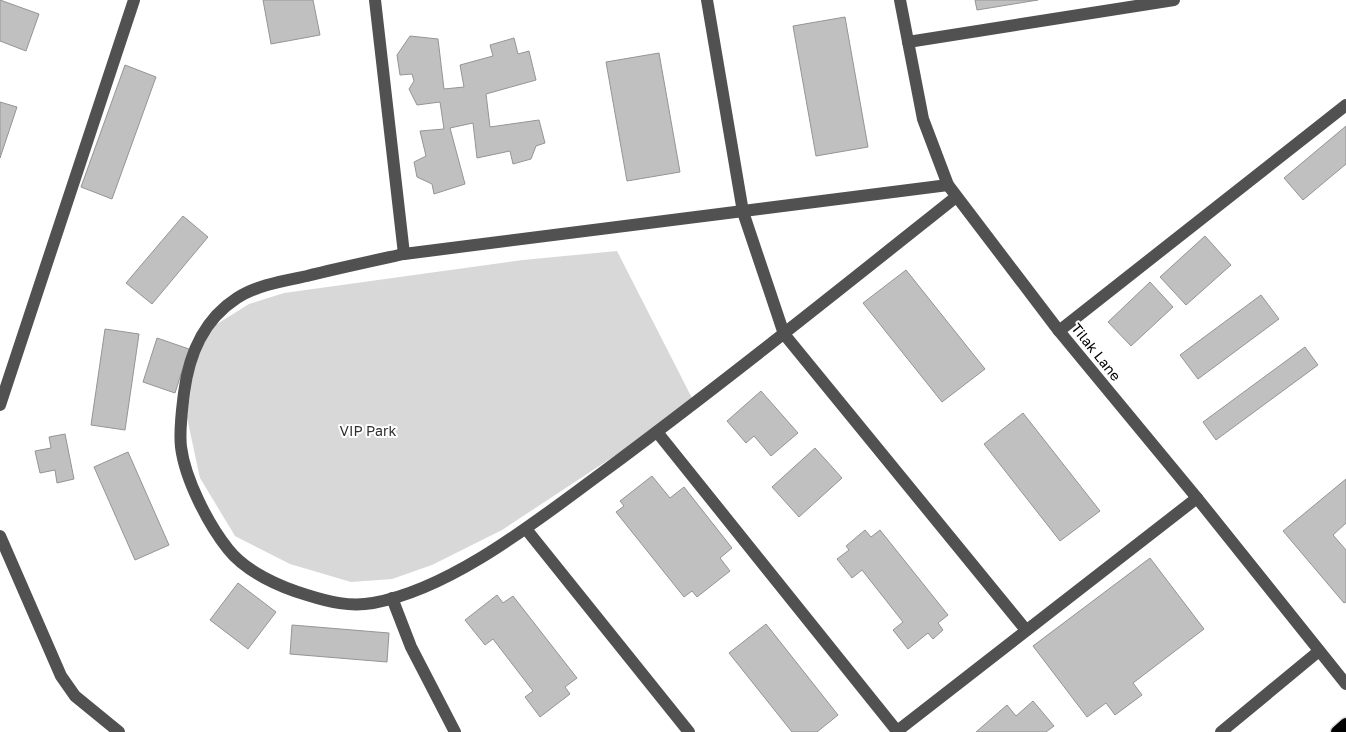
<svg xmlns="http://www.w3.org/2000/svg" width="1346" height="732" viewBox="0 0 1346 732" font-family="'Golos Text',sans-serif">
	<style>
		.green { fill: #d8d8d8 }
		.building { fill: #c0c0c0; stroke: #959595 }
		.lines { fill: none; stroke-linecap: round; stroke-linejoin: round }
		.major-casing { stroke: #dbdbdb; stroke-width: 15 }
		.minor { stroke: #515151; stroke-width: 12 }
		.major { stroke: #000; stroke-width: 12 }
		.labels { text-anchor: middle; stroke-width: 4; stroke-linejoin: round; paint-order: stroke }
		.street-label { font-size: 14px; fill: #000; stroke: #fff }
		.park-label { font-size: 14px; fill: #2f2f2f; stroke: #fff }
	</style>
	<rect width="100%" height="100%" fill="#fff"/>
	<!-- green -->
	<path class="green" d="M 617,251 L 693,400 L 634,443 L 502,530 L 432,565 L 392,579 L 351,582 L 290,564 L 235,536 L 200,478 L 187,418 L 198,336 L 249,304 L 284,293 L 523,260 Z"/>
	<!-- building -->
	<g class="building">
		<path d="M 0,0 L 39,14 L 26,51 L 0,41 Z"/>
		<path d="M 263,0 L 313,0 L 320,35 L 271,44 Z"/>
		<path d="M 975,0 L 1038,0 L 977,10 Z"/>
		<path d="M 845,17 L 868,147 L 816,156 L 793,26 Z"/>
		<path d="M 410,36 L 438,39 L 444,89 L 464,87 L 460,65 L 493,56 L 490,45 L 514,38 L 518,54 L 529,51 L 536,80 L 486,94 L 490,127 L 539,120 L 545,143 L 536,146 L 531,159 L 513,164 L 510,151 L 477,158 L 473,123 L 450,128 L 465,184 L 434,194 L 432,184 L 417,177 L 414,162 L 426,156 L 420,131 L 444,129 L 440,102 L 417,105 L 409,89 L 414,81 L 412,74 L 400,75 L 397,55 Z"/>
		<path d="M 659,53 L 680,172 L 627,181 L 606,62 Z"/>
		<path d="M 125,65 L 156,77 L 112,199 L 81,187 Z"/>
		<path d="M 0,102 L 17,107 L 0,158 Z"/>
		<path d="M 1346,126 L 1346,164 L 1303,200 L 1284,178 Z"/>
		<path d="M 183,216 L 208,237 L 152,304 L 126,283 Z"/>
		<path d="M 1205,236 L 1231,265 L 1186,305 L 1160,277 Z"/>
		<path d="M 906,270 L 985,369 L 942,402 L 863,303 Z"/>
		<path d="M 1150,282 L 1173,307 L 1131,346 L 1108,322 Z"/>
		<path d="M 1261,295 L 1279,319 L 1198,379 L 1180,355 Z"/>
		<path d="M 105,329 L 139,334 L 125,430 L 91,425 Z"/>
		<path d="M 157,338 L 189,349 L 175,393 L 143,382 Z"/>
		<path d="M 1305,347 L 1318,365 L 1216,440 L 1203,422 Z"/>
		<path d="M 761,391 L 798,433 L 771,456 L 754,436 L 746,443 L 727,421 Z"/>
		<path d="M 1023,413 L 1100,511 L 1060,541 L 984,444 Z"/>
		<path d="M 65,434 L 74,479 L 57,483 L 55,470 L 40,473 L 35,451 L 51,448 L 49,437 Z"/>
		<path d="M 815,448 L 842,478 L 799,517 L 772,487 Z"/>
		<path d="M 128,452 L 169,545 L 135,560 L 94,467 Z"/>
		<path d="M 652,476 L 670,498 L 684,487 L 732,548 L 720,558 L 730,571 L 697,597 L 692,591 L 684,597 L 616,512 L 624,506 L 620,501 Z"/>
		<path d="M 1346,479 L 1346,523 L 1333,535 L 1346,550 L 1346,602 L 1344,603 L 1283,531 Z"/>
		<path d="M 865,530 L 871,537 L 880,530 L 948,615 L 938,623 L 943,630 L 933,639 L 928,633 L 908,649 L 893,630 L 903,622 L 862,570 L 852,578 L 837,559 L 849,550 L 846,546 Z"/>
		<path d="M 1150,558 L 1204,629 L 1133,683 L 1142,695 L 1115,715 L 1106,703 L 1087,717 L 1033,646 Z"/>
		<path d="M 238,583 L 276,612 L 248,649 L 210,620 Z"/>
		<path d="M 497,595 L 503,603 L 513,596 L 577,678 L 565,687 L 570,694 L 540,717 L 525,697 L 533,691 L 493,639 L 485,645 L 465,620 Z"/>
		<path d="M 766,624 L 838,715 L 817,732 L 792,732 L 729,653 Z"/>
		<path d="M 292,625 L 389,633 L 387,662 L 290,654 Z"/>
		<path d="M 1033,701 L 1054,726 L 1046,732 L 976,732 L 1007,705 L 1016,716 Z"/>
	</g>
	<g class="lines">
		<!-- major casing -->
		<g class="major-casing">
			<path id="major" d="M 1337,732 L 1346,724"/>
		</g>
		<!-- minor -->
		<g class="minor">
			<path d="M 375,0 L 404,254 L 948,185"/>
			<path d="M 707,0 L 743,212 L 784,334 L 1026,630"/>
			<path d="M 900,0 L 923,119 L 948,185 L 1059,331 L 1197,498 L 1346,684"/>
			<path d="M 908,42 L 1174,0"/>
			<path d="M 404,254 C 372,261 339,268 307,276 C 283,281 257,285 237,298 C 203,320 189,354 184,393 C 182,410 179,430 181,447 C 185,479 208,524 228,549 C 246,572 280,587 307,595 C 329,602 350,607 373,603 C 452,589 539,519 603,472 C 723,383 839,290 956,197"/>
			<path d="M 1059,331 L 1346,105"/>
			<path d="M 0,405 L 134,0"/>
			<path d="M 657,432 L 897,731"/>
			<path d="M 526,529 L 689,732"/>
			<path d="M 0,536 L 61,676 L 75,696 L 119,732"/>
			<path d="M 392,598 L 411,647 L 455,732"/>
			<path d="M 896,732 L 1197,498"/>
			<path d="M 1221,732 L 1319,651"/>
		</g>
		<!-- major -->
		<use href="#major" class="major"/>
	</g>
	<g class="labels">
		<!-- street labels -->
		<g class="street-label">
			<text transform="translate(1096 352) rotate(51)" y="5">Tilak Lane</text>
		</g>
		<!-- park labels -->
		<g class="park-label">
			<text x="368" y="436">VIP Park</text>
		</g>
	</g>
</svg>
